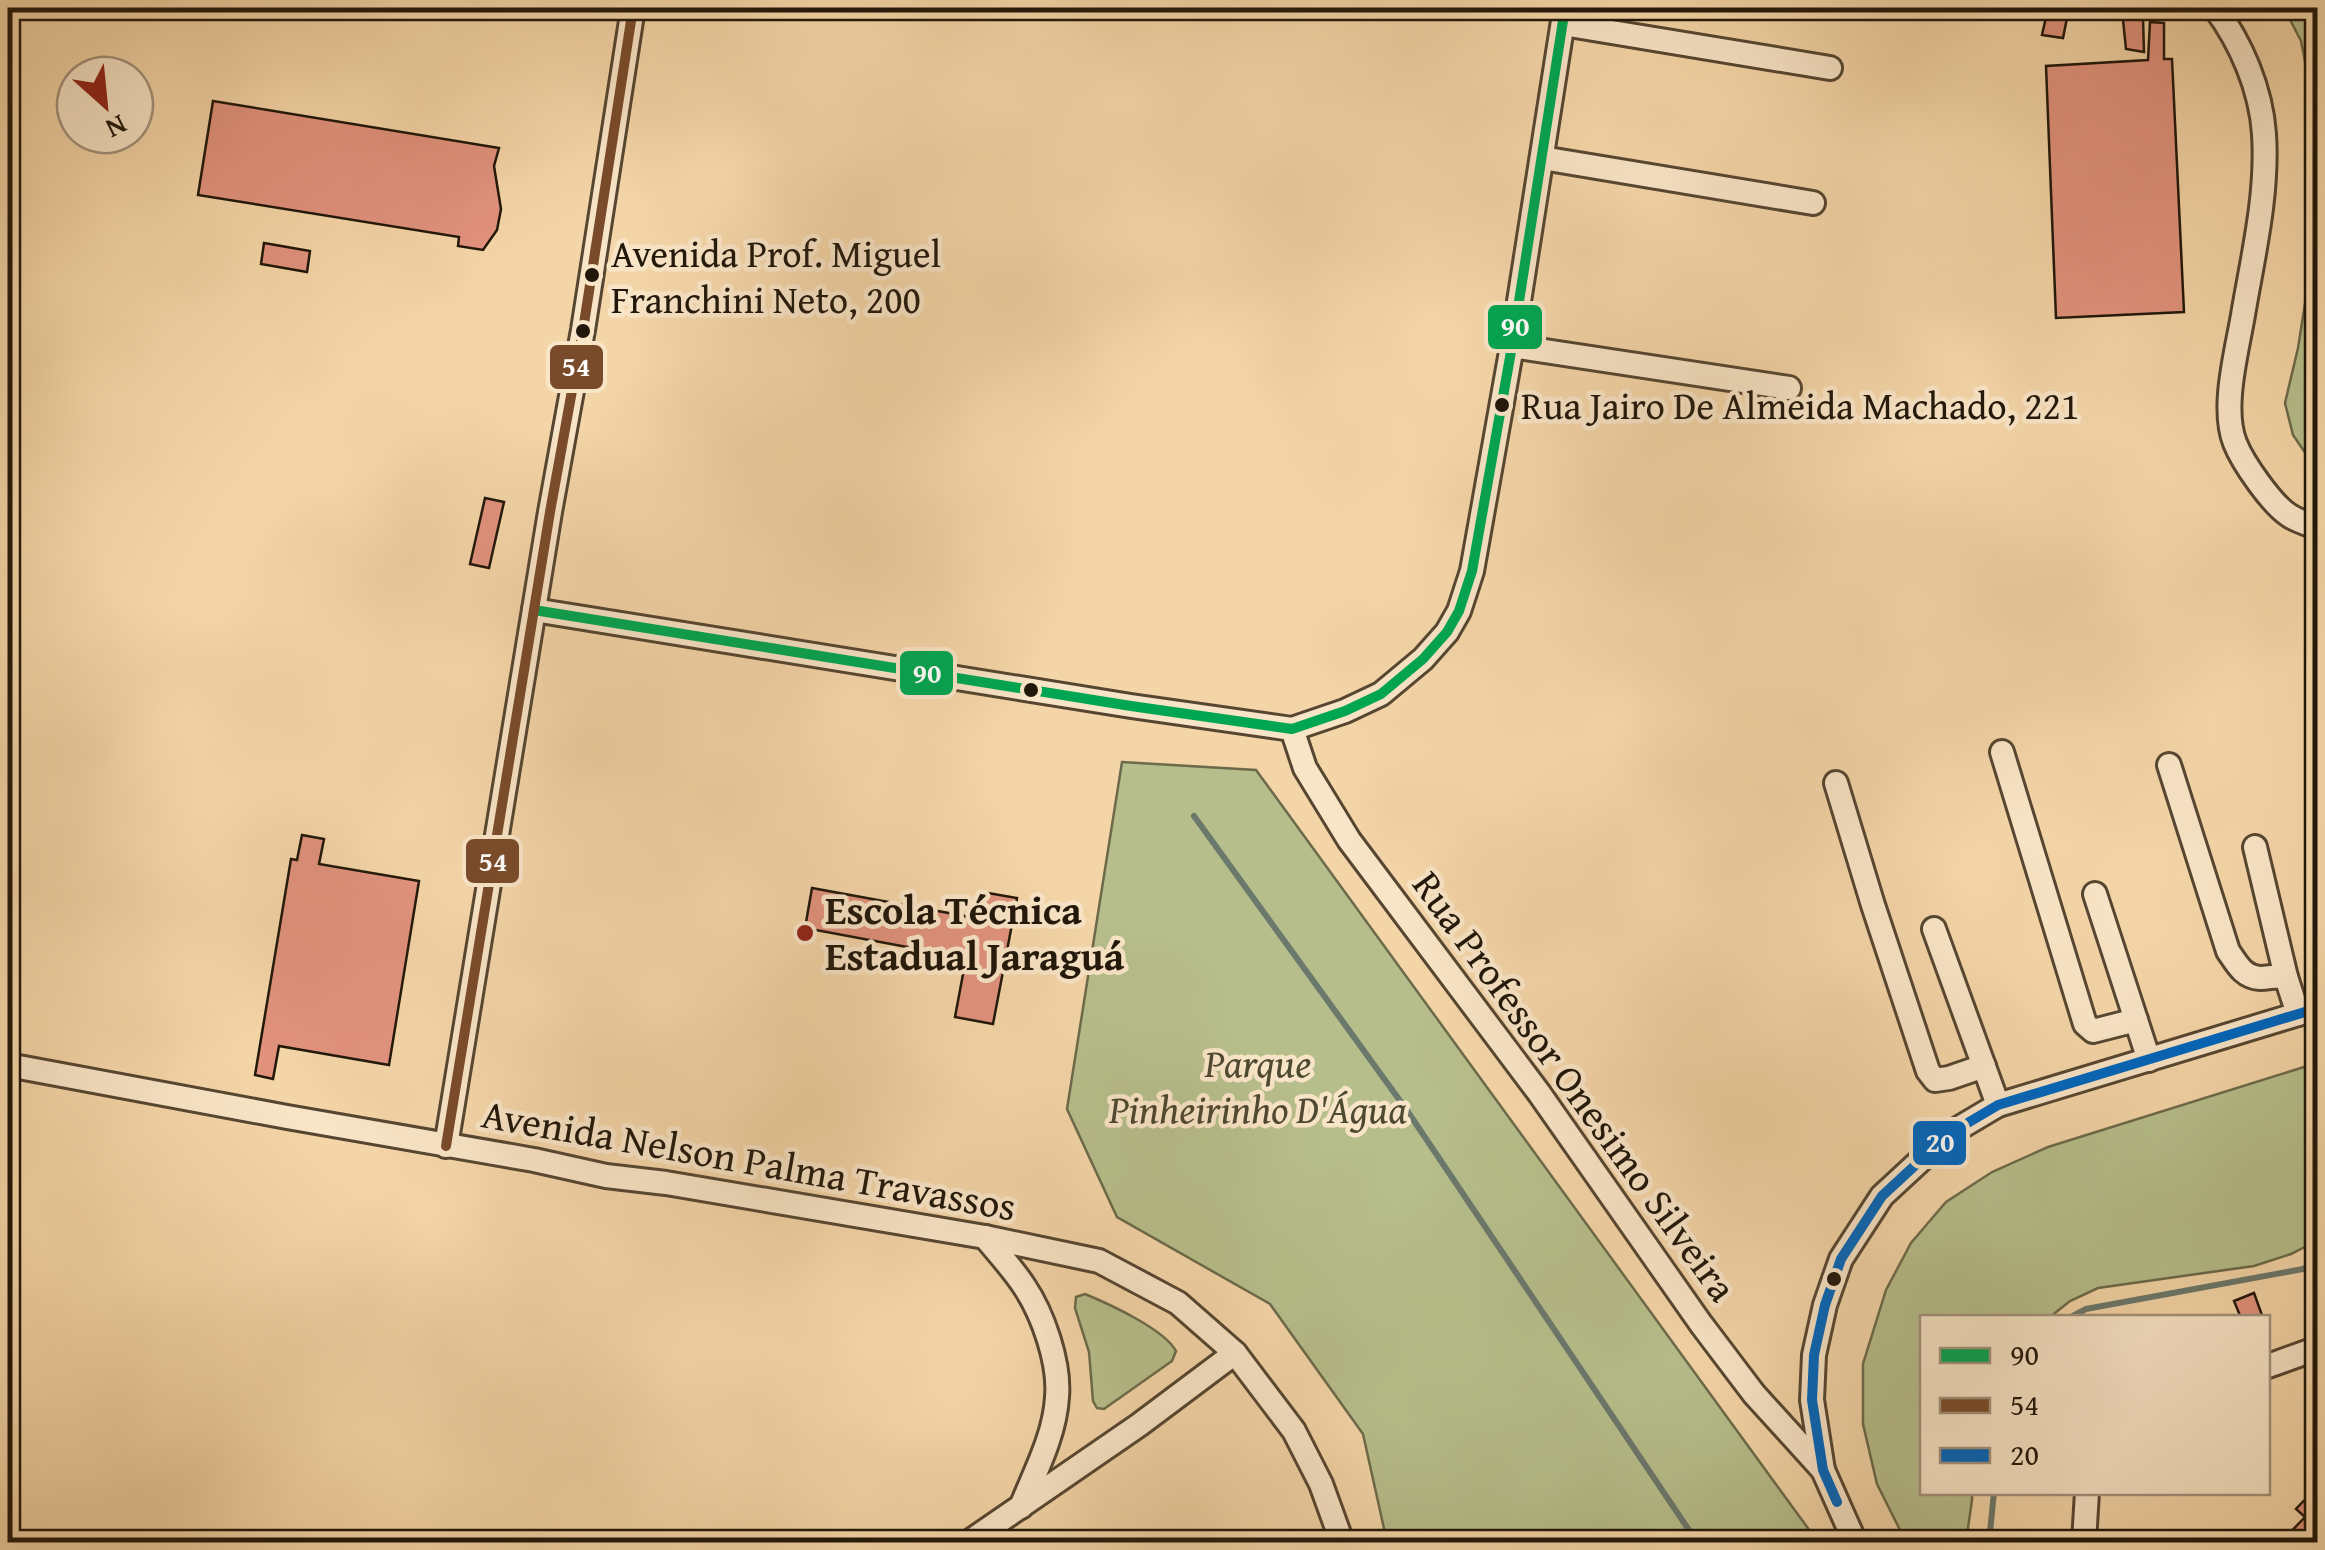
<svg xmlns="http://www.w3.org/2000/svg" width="2325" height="1550" viewBox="0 0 2325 1550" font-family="'Gentium Book Plus',serif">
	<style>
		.green { fill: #b6be8b; stroke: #6c6a4a; stroke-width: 2.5 }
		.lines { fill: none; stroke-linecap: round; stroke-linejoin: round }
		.stream { stroke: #6b786c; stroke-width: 6 }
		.building { fill: #e1927d; stroke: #21170a; stroke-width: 2.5 }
		.minor-casing { stroke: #564631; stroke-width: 28 }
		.minor { stroke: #f8e4c6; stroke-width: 22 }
		.bus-1-casing { stroke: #f8e4c6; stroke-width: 18 }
		.bus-2-casing { stroke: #f8e4c6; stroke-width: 18 }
		.bus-3-casing { stroke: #f8e4c6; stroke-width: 18 }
		.bus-1 { stroke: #00a651; stroke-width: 10 }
		.bus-2 { stroke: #7a4b2a; stroke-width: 10 }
		.bus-3 { stroke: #0065bd; stroke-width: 10 }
		.bus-dot { fill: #21170a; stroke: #f8e4c6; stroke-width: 4 }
		.poi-dot { fill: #8f2418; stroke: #f8e4c6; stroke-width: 4 }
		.labels { text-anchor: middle; stroke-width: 9; stroke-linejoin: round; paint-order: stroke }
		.bus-label { font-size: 38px; fill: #21170a; stroke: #f8e4c6; text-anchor: start }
		.poi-label { font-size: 40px; font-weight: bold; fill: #21170a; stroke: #f8e4c6; text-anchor: start }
		.park-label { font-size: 40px; font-style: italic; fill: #4e4931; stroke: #f8e4c6 }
		.street-label { font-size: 40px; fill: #21170a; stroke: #f8e4c6 }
		.line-badge { stroke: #f8e4c6; stroke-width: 4 }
		.badge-label { font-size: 28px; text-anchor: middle; font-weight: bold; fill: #fff }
	</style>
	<rect width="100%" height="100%" fill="#f4d5a7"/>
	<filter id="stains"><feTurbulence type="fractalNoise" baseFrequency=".002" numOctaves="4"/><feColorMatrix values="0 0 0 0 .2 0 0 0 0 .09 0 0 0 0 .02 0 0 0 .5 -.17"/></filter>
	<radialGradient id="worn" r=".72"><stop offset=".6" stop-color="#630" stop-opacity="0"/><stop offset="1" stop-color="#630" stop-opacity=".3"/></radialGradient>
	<!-- green -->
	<g class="green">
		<path d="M 2284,8 L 2317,8 L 2317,165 L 2316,117 L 2301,41 Z"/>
		<path d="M 2317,227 L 2318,470 L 2317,470 L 2293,435 L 2285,403 L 2298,348 Z"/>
		<path d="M 1122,762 L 1256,770 L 1818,1542 L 1387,1542 L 1363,1434 L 1270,1304 L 1117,1217 L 1067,1109 Z"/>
		<path d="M 2317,1063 L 2318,1240 L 2291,1254 L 2254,1266 L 2098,1288 L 2070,1301 L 2050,1317 L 1922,1318 L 1922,1492 L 1972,1493 L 1972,1500 L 1966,1542 L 1914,1542 L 1911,1534 L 1906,1542 L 1877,1484 L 1863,1424 L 1863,1364 L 1886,1290 L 1911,1243 L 1946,1202 L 1992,1172 L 2048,1147 Z"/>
		<path d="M 1085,1294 C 1109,1304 1164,1329 1176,1351 L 1172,1361 L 1104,1409 L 1097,1408 L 1093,1401 L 1089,1352 L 1075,1308 L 1076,1297 Z"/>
	</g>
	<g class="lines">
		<!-- stream -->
		<g class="stream">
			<path d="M 1194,816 L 1406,1109 L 1697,1542"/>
			<path d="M 2069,1318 L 2086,1309 L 2303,1269 L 2318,1260"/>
			<path d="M 1989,1542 L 1994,1492"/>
		</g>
	</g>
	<!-- building -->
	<g class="building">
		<path d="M 2048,8 L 2069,8 L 2063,38 L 2042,35 Z"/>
		<path d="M 2143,18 L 2144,52 L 2126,49 L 2123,20 Z"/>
		<path d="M 2150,22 L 2164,23 L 2164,59 L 2172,59 L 2184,312 L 2056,318 L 2046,66 L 2148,60 Z"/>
		<path d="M 213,101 L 499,148 L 494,166 L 501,209 L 497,230 L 483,250 L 458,246 L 459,237 L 198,195 Z"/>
		<path d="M 264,243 L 310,251 L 307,272 L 261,264 Z"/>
		<path d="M 485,498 L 504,502 L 489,568 L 470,564 Z"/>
		<path d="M 302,835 L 324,839 L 319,864 L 419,881 L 389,1065 L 279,1046 L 273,1079 L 255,1075 L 291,859 L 297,860 Z"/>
		<path d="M 812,888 L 976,918 L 982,892 L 1017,898 L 993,1024 L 955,1017 L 966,958 L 805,928 Z"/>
		<path d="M 2254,1293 L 2263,1318 L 2241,1318 L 2234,1301 Z"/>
		<path d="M 2318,1486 L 2318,1542 L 2281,1542 L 2305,1517 L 2296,1509 Z"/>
	</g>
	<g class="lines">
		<!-- minor casing -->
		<g class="minor-casing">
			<g id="minor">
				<path d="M 2215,8 C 2241,43 2261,89 2264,134 C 2268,194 2253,256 2243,315 C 2237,351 2221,408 2235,443 C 2243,463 2272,505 2290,516 C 2298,521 2308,524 2318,528"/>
				<path d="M 1563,24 L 1830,68"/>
				<path d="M 1542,158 L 1813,203"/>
				<path d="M 1512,346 L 1789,388"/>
				<path d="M 534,610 L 1131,706 L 1292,729 L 1345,711 L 1381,694 L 1423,659 L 1447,632 L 1459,611 L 1472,571 L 1512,346 L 1565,8"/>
				<path d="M 1292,729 L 1305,768 L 1349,840 L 1539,1093 L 1701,1324 L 1754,1394 L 1823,1470"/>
				<path d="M 2002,752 L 2085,1024 L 2093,1031 L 2136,1020"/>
				<path d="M 2169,765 L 2228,951 C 2237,964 2243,977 2260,978 C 2270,978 2275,975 2286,977 L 2298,1014"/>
				<path d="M 1836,783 L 1873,905 L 1928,1071 L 1935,1080 L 1949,1078 L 1984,1066"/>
				<path d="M 2255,847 L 2286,977"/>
				<path d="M 2095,894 L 2149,1060"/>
				<path d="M 1934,929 L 1998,1105"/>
				<path d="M 8,1065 L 287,1117 L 534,1160 L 606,1176 L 666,1183 L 985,1237 L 1099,1261 L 1178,1303 L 1235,1353 L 1294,1431 L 1321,1484 L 1342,1542"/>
				<path d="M 446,1146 L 550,512 L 583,330 L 633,8"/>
				<path d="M 985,1237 C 998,1253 1013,1269 1024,1286 C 1043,1314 1060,1363 1057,1397 C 1055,1435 1035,1472 1021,1507"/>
				<path d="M 2268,1366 L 2318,1348"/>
				<path d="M 969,1542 L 1139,1425 L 1235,1353"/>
				<path d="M 1855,1542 L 1823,1470 L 1812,1400 L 1814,1355 L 1825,1305 L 1841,1259 L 1882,1196 L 1949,1134 L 1998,1105 L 2318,1008"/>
				<path d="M 2084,1542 L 2087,1492"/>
			</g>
		</g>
		<!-- minor -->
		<use href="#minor" class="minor"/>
		<!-- bus-1 casing -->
		<g class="bus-1-casing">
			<path id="bus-1" d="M 534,610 L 1131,706 L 1292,729 L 1345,711 L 1381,694 L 1423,659 L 1447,632 L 1459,611 L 1472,571 L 1512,346 L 1565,8"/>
		</g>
		<!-- bus-2 casing -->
		<g class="bus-2-casing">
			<path id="bus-2" d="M 446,1146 L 550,512 L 583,330 L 633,8"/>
		</g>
		<!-- bus-3 casing -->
		<g class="bus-3-casing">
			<path id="bus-3" d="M 1837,1502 L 1823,1470 L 1812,1400 L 1814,1355 L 1825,1305 L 1841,1259 L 1882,1196 L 1949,1134 L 1998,1105 L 2318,1008"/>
		</g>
		<!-- bus-1 -->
		<use href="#bus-1" class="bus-1"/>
		<!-- bus-2 -->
		<use href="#bus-2" class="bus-2"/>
		<!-- bus-3 -->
		<use href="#bus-3" class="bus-3"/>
	</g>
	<!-- markers -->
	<g class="bus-dot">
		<circle cx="592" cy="275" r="9"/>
		<circle cx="583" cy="331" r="9"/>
		<circle cx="1502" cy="405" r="9"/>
		<circle cx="1031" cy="690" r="9"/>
		<circle cx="1834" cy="1279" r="9"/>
	</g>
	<circle class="poi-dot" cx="805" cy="933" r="10"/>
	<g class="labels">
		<!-- bus labels -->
		<g class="bus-label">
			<text x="611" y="267">Avenida Prof. Miguel<tspan x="611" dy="46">Franchini Neto, 200</tspan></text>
			<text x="1521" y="419">Rua Jairo De Almeida Machado, 221</text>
		</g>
		<!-- poi labels -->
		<g class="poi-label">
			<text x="825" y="924">Escola Técnica<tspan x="825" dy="46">Estadual Jaraguá</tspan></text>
		</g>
		<!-- park labels -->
		<g class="park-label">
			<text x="1258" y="1077">Parque<tspan x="1258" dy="46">Pinheirinho D'Água</tspan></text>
		</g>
		<!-- street labels -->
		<g class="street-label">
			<text transform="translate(1575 1086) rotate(54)" y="14">Rua Professor Onesimo Silveira</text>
			<text transform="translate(749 1160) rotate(10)" y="14">Avenida Nelson Palma Travassos</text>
		</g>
	</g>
	<g class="line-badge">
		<rect x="1486" y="303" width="58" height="48" rx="10" fill="#00a651"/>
		<rect x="548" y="343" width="57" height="48" rx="10" fill="#7a4b2a"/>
		<rect x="898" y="649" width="57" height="48" rx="10" fill="#00a651"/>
		<rect x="464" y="837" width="57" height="48" rx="10" fill="#7a4b2a"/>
		<rect x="1911" y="1119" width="57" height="48" rx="10" fill="#0065bd"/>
	</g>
	<g class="badge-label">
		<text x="1515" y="336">90</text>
		<text x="576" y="376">54</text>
		<text x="927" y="683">90</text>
		<text x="493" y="871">54</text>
		<text x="1940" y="1152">20</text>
	</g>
	<!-- margin -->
	<rect width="2325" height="1550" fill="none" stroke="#f4d5a7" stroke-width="40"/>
	<rect x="10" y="10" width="2305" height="1530" fill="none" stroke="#21170a" stroke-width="5"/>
	<rect x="20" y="20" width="2285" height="1510" fill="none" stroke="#21170a" stroke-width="2.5"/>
	<!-- legend -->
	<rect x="1920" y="1315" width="350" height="180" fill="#f8e4c6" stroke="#a2927b" stroke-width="2.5"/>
	<rect x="1940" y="1348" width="50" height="15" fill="#00a651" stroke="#a2927b" stroke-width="2.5"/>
	<text x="2010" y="1365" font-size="30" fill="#21170a">90</text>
	<rect x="1940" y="1398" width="50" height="15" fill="#7a4b2a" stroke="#a2927b" stroke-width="2.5"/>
	<text x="2010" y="1415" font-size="30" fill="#21170a">54</text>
	<rect x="1940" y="1448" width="50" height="15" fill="#0065bd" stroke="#a2927b" stroke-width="2.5"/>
	<text x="2010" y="1465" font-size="30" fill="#21170a">20</text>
	<!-- north arrow -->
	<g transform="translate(105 105) rotate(153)"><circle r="48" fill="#f8e4c6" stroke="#a2927b" stroke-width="2.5"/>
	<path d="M0-8L18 38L0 25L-18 38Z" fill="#8f2418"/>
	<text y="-15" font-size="28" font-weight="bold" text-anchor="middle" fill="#21170a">N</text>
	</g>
	<rect width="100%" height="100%" filter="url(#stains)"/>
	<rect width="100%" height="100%" fill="url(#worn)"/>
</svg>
